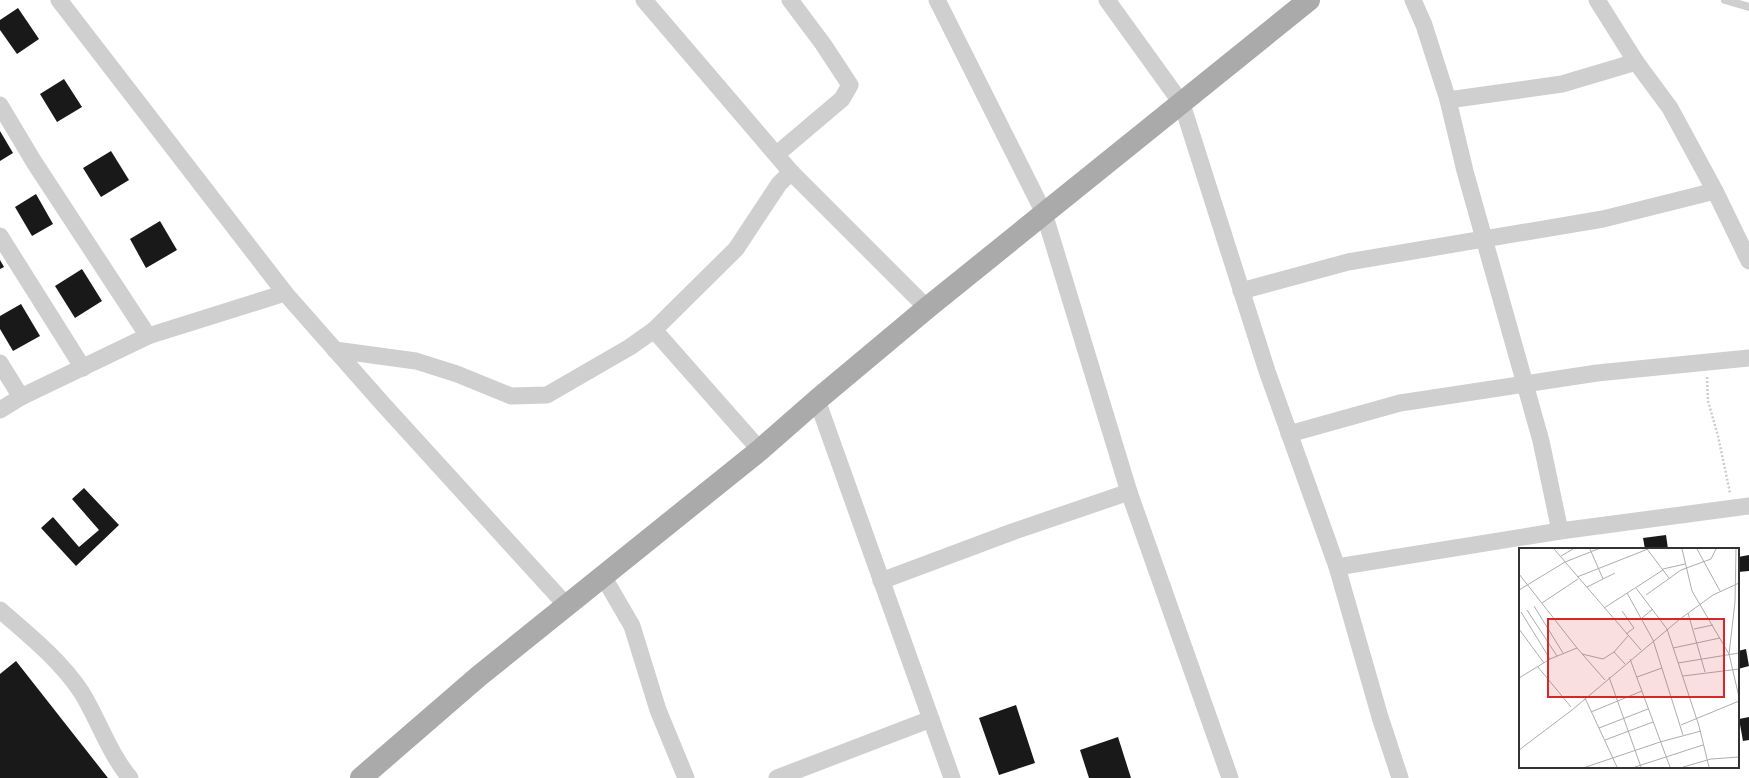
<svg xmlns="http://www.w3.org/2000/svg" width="1749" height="778" viewBox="0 0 1749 778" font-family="Overpass,sans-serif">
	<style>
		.building { fill: #191919 }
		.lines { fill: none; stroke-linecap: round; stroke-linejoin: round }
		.path { stroke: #ccc; stroke-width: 2.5; stroke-dasharray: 2 2; stroke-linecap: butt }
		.service { stroke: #cfcfcf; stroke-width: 8 }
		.minor { stroke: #cfcfcf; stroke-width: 17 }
		.primary { stroke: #aaa; stroke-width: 22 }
		.inset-road { fill: none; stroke: #adadad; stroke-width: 1 }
		.view { fill: #d62828; fill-opacity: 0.15; stroke: #d62828; stroke-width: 2 }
		.inset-edge { fill: none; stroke: #323232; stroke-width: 2 }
	</style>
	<rect width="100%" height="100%" fill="#fff"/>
	<!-- building -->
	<g class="building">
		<path d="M 18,8 L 39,39 L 17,54 L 0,30 L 0,20 Z"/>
		<path d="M 64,79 L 82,107 L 57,122 L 40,94 Z"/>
		<path d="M 0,131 L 13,153 L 0,161 Z"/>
		<path d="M 111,151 L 129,180 L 101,197 L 83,168 Z"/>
		<path d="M 36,194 L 53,224 L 32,236 L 15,207 Z"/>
		<path d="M 160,221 L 177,250 L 146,268 L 130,239 Z"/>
		<path d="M 0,260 L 4,267 L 0,269 Z"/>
		<path d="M 82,269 L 102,301 L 75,318 L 55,286 Z"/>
		<path d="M 21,304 L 40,336 L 13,351 L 0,329 L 0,316 Z"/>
		<path d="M 84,488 L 119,525 L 76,566 L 41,528 L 53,517 L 79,547 L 99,530 L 72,499 Z"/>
		<path d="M 1666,535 L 1668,549 L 1645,549 L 1643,538 Z"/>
		<path d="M 1749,555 L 1749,571 L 1738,572 L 1738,557 Z"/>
		<path d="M 1746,649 L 1749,666 L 1738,669 L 1738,651 Z"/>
		<path d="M 16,661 L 108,778 L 0,778 L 0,674 Z"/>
		<path d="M 1016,705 L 1035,763 L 999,775 L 979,718 Z"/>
		<path d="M 1749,717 L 1749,740 L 1743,741 L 1739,719 Z"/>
		<path d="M 1118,737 L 1131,778 L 1089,778 L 1080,750 Z"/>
	</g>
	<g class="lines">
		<!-- path -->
		<path class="path" d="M 1707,377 L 1708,401 L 1718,436 L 1730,493"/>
		<!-- service -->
		<path class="service" d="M 1725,0 L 1749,7"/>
		<!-- minor -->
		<g class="minor">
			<path d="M 59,0 L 285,293 L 382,403 L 566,605"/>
			<path d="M 644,0 L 791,172 L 927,308"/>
			<path d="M 937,0 L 1044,213 L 1129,492 L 1230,778"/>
			<path d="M 1107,0 L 1182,104 L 1267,371 L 1337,567 L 1380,717 L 1400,778"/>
			<path d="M 1413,0 L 1424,25 L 1448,100 L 1465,171 L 1541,441 L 1560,531"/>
			<path d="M 1597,0 L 1636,62 L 1670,108 L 1715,191 L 1749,261"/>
			<path d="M 1448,100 L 1562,84 L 1636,62"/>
			<path d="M 0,105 L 34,162 L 148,336"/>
			<path d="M 777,154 L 842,99 L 850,85 L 823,44 L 790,0"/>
			<path d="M 0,236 L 83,368"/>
			<path d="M 1241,291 L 1348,262 L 1603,219 L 1715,191"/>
			<path d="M 654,330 L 736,249 L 779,184 L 791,172"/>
			<path d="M 335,350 L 416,361 L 457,374 L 511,396 L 547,395 L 630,347 L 654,330 L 760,450"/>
			<path d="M 0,363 L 21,397"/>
			<path d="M 817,400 L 952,778"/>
			<path d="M 0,410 L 21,397 L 148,336 L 285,293"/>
			<path d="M 1289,434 L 1400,403 L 1597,373 L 1749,358"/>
			<path d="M 1337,567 L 1560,531 L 1749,506"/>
			<path d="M 603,576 L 632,626 L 658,710 L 686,778"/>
			<path d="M 881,581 L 1012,532 L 1129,492"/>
			<path d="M 0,610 C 29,635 61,661 82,693 C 99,721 109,753 130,778"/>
			<path d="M 777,778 L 931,719"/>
		</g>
		<!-- primary -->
		<path class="primary" d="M 361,778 L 479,676 L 760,450 L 817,400 L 927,308 L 1309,0"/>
	</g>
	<!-- overview -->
	<g transform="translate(1519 548)">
		<rect width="220" height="220" fill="#fff"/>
		<path class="inset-road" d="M 35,1 L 122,102M 71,1 L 84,31M 128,1 L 150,30M 163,1 L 173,43 L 210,106 L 220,149M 178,1 L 201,43M 42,8 L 54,1M 144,21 L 166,16M 0,26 L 58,100 L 86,132M 58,29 L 129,1M 68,39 L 96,25M 117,40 L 148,81 L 180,178 L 190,219M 0,42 L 46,14 L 79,1M 108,45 L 134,92 L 164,187M 127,47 L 162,22 L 192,11 L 197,1M 23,55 L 59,31M 15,58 L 44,105M 85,60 L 144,22M 8,62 L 38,108M 103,63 L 115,80 L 107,86M 2,64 L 31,111M 169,65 L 186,124M 123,70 L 134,61M 0,81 L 25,115M 175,81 L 194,77M 154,100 L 201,90M 95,104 L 109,88M 63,106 L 84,111 L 95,104 L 106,116M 210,106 L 216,54 L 217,1M 111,111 L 151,219M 159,115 L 220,105M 19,119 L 52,159M 164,128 L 220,121M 90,129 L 122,219M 118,129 L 143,120M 0,130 L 31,111 L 58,100M 66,150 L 98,219M 72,164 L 123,143M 162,177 L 220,153M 80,180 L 129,161M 86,192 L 134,174M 0,202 L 53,162 L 161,71 L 194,47 L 220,35M 67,219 L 141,194 L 182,183M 116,219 L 184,197M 164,219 L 192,211 L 220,209"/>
		<path class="view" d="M 29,71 L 205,71 L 205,149 L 29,149 Z"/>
		<rect width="220" height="220" class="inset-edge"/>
	</g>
</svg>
